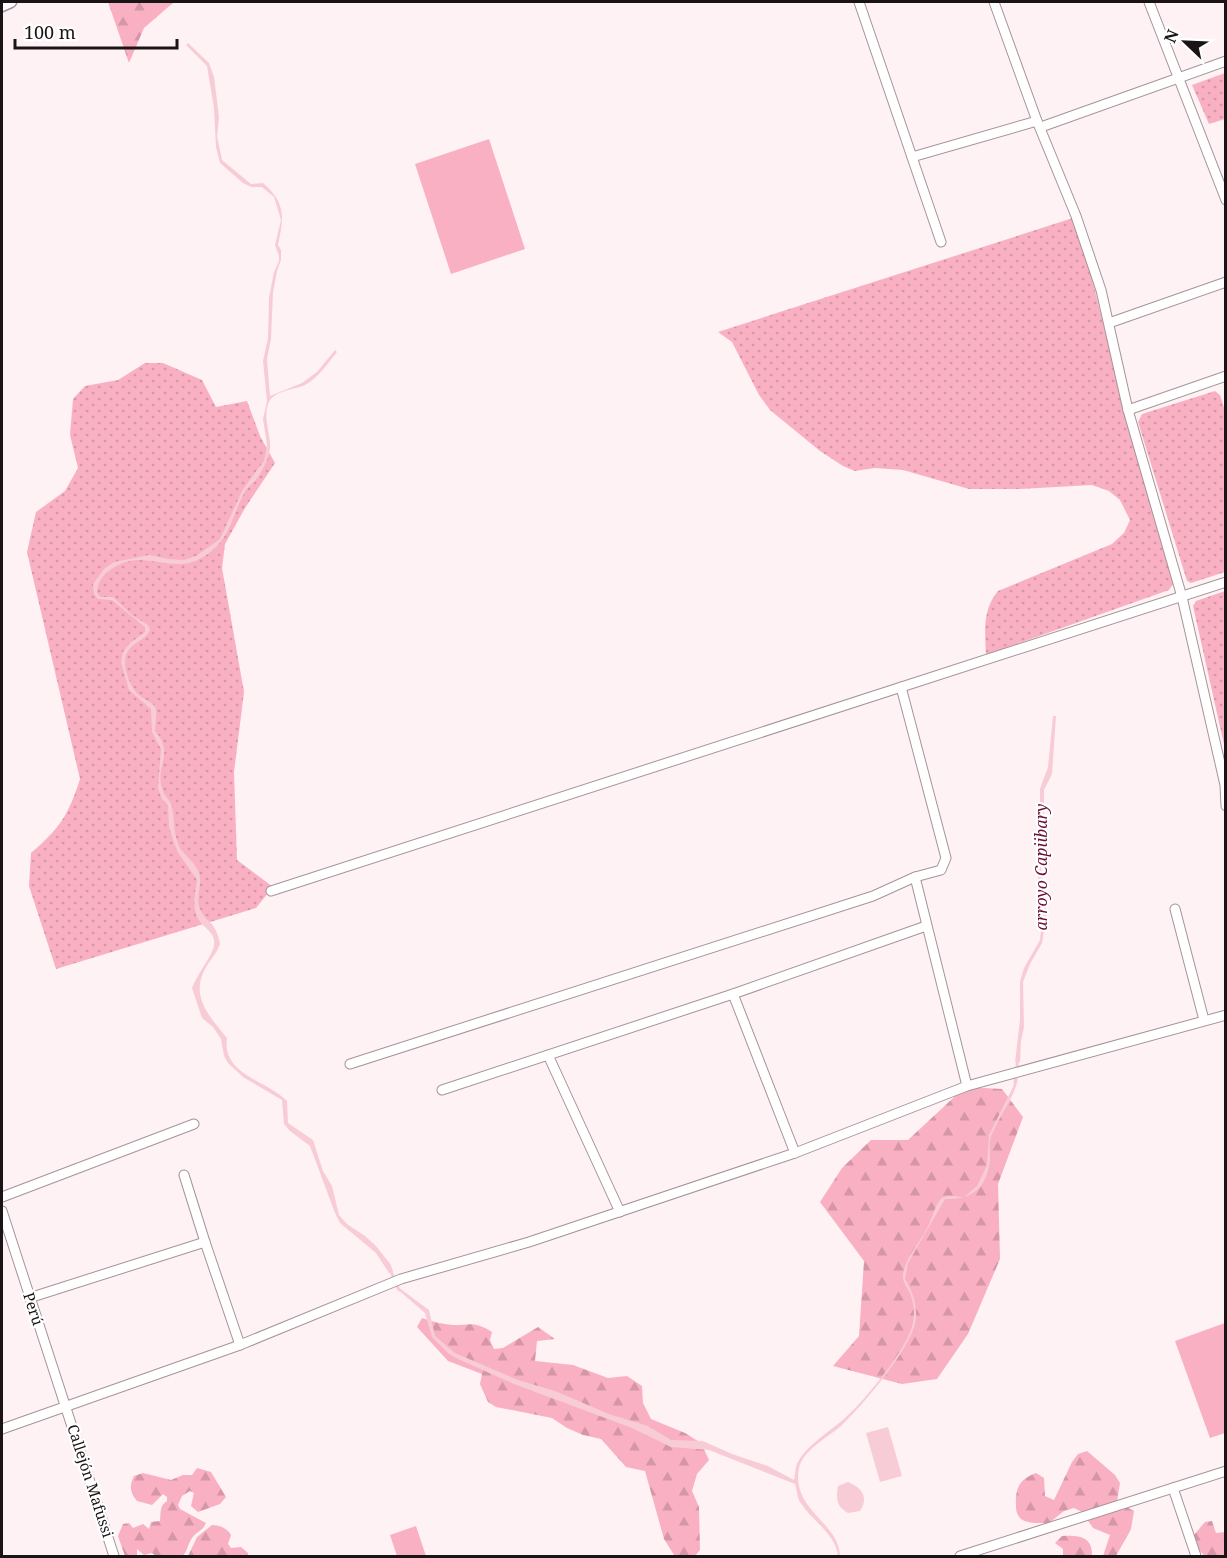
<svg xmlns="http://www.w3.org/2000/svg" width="1227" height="1558" viewBox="0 0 1227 1558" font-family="'Noto Serif',serif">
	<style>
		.grass { fill: url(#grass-dots) }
		.forest { fill: url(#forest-firs) }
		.garden { fill: #f9b0c3 }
		.water { fill: #f8ccd6 }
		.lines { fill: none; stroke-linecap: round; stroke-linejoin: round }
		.stream { stroke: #f8ccd6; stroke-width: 3 }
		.minor-casing { stroke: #a59498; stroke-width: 11 }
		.tertiary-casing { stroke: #a59498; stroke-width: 13 }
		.minor { stroke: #fff; stroke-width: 9 }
		.tertiary { stroke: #fff; stroke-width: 10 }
		.labels { text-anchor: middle; stroke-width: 4.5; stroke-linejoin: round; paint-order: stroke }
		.street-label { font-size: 15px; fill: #1b1416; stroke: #fff }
		.water-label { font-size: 16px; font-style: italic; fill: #6a0e34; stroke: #fff }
	</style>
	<defs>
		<pattern id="grass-dots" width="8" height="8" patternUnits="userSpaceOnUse" patternTransform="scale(1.5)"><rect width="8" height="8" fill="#f9b0c3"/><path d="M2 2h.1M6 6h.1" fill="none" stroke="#d596a7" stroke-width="1.8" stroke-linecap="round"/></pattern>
		<pattern id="forest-firs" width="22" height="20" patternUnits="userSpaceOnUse" patternTransform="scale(1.5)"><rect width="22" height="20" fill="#f9b0c3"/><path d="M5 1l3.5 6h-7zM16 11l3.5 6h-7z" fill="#d596a7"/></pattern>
	</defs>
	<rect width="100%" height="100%" fill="#fef2f4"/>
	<!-- grass -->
	<g class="grass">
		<path d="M 1225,73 L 1225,119 L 1209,124 L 1192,85 Z"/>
		<path d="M 1073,218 L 1092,278 L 1124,409 L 1173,584 L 1169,590 L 986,655 C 985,632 982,610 998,591 L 1112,544 L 1124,533 L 1130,520 L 1120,500 L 1109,491 L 1092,485 L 1020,489 L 969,489 L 903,470 L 875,468 L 855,471 L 843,466 L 820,451 L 770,410 L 759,395 L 732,342 L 718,332 Z"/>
		<path d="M 145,363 L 163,363 L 202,380 L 216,407 L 247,401 L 260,436 L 275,463 L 245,508 L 225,544 L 222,568 L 244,692 L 234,772 L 237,860 L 273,887 L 256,908 L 56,969 L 29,886 L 31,853 C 60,828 68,816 80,779 L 27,552 L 36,512 L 65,491 L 78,468 L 70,435 L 73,399 L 85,386 L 118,380 Z"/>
		<path d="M 1215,391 L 1220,395 L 1225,411 L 1225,572 L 1191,583 L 1187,581 L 1138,422 L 1142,414 Z"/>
		<path d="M 1225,591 L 1226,591 L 1225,749 L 1193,606 L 1196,601 Z"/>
	</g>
	<!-- forest -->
	<g class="forest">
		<path d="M 108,2 L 174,2 L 144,28 L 129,63 Z"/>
		<path d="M 965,1087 L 1002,1089 L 1023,1117 L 998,1184 L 1000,1259 L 968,1334 L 937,1379 L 902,1384 L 833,1366 L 859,1336 L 864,1261 L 820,1202 L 842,1168 L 871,1140 L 908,1140 Z"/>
		<path d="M 422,1318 C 429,1320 437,1323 445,1324 C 466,1328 470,1318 492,1332 L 490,1340 L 494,1349 L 503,1348 L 538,1327 L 555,1339 L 537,1341 L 535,1361 L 573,1365 L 608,1378 L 627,1376 L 642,1386 L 643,1403 L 651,1419 L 685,1433 L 701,1443 L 709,1460 L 697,1474 L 692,1491 L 699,1507 L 700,1550 L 695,1556 L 674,1555 L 664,1539 L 645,1471 L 626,1467 L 601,1439 L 583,1435 L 567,1428 L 552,1418 L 496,1407 L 488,1402 L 480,1384 L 482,1374 L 448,1361 L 417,1327 Z"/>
		<path d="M 1087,1451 L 1115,1475 L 1120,1483 L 1117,1502 L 1134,1511 L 1131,1529 L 1116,1556 L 1103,1556 L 1110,1535 L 1093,1528 L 1082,1512 L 1074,1508 L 1064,1511 L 1049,1523 C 1041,1523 1028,1524 1021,1519 C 1017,1515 1016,1511 1016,1506 C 1015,1489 1019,1479 1036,1473 L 1044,1478 L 1045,1496 L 1054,1500 L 1072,1462 L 1078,1454 Z"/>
		<path d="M 197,1468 L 211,1472 L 226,1497 L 220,1504 L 198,1512 L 191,1506 L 194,1493 L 190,1491 L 182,1496 L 178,1505 L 180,1509 L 206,1523 C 203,1531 197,1531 192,1538 C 188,1544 187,1551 183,1556 L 156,1556 L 152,1553 L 144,1555 L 137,1549 L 137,1556 L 125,1556 L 118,1536 L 123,1524 L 129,1523 L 133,1528 L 143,1524 L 149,1529 L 151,1522 L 160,1521 C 161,1513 159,1506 167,1501 L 167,1497 L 163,1494 L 152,1505 L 137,1501 C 130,1493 129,1486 134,1476 L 143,1473 L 171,1480 L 183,1475 L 192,1475 Z"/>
		<path d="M 1212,1521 L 1216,1533 L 1225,1532 L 1225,1556 L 1205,1556 L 1199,1550 L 1194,1535 L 1205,1522 Z"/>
		<path d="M 212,1525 C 220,1525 228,1529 231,1535 L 228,1544 L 231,1548 L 241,1547 L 248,1553 L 248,1556 L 188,1556 L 197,1537 Z"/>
		<path d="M 1062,1536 C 1078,1535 1093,1536 1092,1556 L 1063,1556 L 1063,1549 L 1055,1543 Z"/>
	</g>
	<!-- garden -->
	<g class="garden">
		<path d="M 489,139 L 525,249 L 451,274 L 415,164 Z"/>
		<path d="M 1225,1323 L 1225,1433 L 1210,1438 L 1175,1341 Z"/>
		<path d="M 416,1526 L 426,1556 L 397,1556 L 390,1535 Z"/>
	</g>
	<!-- water -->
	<g class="water">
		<path d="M 188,43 L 209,63 L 214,77 L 219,117 L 217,136 L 222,160 L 251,184 L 263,183 C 286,203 284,217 278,245 L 281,250 L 281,260 L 277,271 L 273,293 L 271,339 L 267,359 L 270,396 L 302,383 L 317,372 L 335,350 L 337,352 C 328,363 318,378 305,385 C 294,390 275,390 269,402 C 262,417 271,433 270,448 C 269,459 262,472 255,481 C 252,484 248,487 246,490 C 234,510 231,535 213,550 C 207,555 196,562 189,563 C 160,568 138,549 110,570 C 102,576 97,583 97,593 L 100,597 L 113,597 L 132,615 L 148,625 L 150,630 C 145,641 132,642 127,653 C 121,665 130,688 140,696 C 145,700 152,702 155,707 C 158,713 155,724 155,731 C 176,755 153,767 163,791 C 165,797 171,801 172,807 C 175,822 173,834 180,848 C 185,856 197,864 199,873 C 203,885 195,896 200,909 C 203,917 209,920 214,927 C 217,932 219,938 220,944 C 217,953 210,960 205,969 C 190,997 210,1017 227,1038 C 222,1075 265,1079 287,1101 L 288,1123 L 313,1140 L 323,1171 L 332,1186 L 339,1215 L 347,1224 L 365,1236 L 376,1246 L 391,1265 L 393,1272 L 389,1273 L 376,1253 L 340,1223 L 335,1213 L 310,1146 L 290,1131 L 284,1124 L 282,1100 L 243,1077 L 228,1063 L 224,1056 L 221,1039 L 213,1027 L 202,1018 L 192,988 C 196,976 214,953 214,945 C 216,934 206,929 200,922 C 191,909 195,894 197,880 L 177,851 L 169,827 L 168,805 L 162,799 L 158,788 L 161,749 L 152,732 L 151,709 L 129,690 L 121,662 L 123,652 L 129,644 L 145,632 L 145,627 L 112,600 L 98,599 L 94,594 L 93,584 L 104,569 L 114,562 L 149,555 L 168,559 L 184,560 L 196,556 L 220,539 L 243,489 L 264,461 L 267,445 L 263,419 L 267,401 L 263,361 L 268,338 L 269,298 L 274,272 L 279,261 L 279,256 L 275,245 L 281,220 L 274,197 L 262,187 L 251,187 L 243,183 L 220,163 L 216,147 L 214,108 L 207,66 L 186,45 Z"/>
		<path d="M 1053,716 L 1056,716 L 1052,774 L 1044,790 L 1044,836 L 1041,868 L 1046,895 L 1046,919 L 1042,943 L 1030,964 L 1023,982 L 1024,1027 L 1021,1041 L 1020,1062 L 1015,1062 L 1020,1020 L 1020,982 L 1024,968 L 1040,940 L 1042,919 L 1042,899 L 1037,872 L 1040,846 L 1040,789 L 1048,767 Z"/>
		<path d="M 1015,1079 L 1018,1079 C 1014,1098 1000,1115 992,1134 C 987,1144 992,1156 989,1166 C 984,1192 969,1199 945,1199 L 908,1263 L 905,1279 C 912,1291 917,1303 916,1318 C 914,1346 862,1406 841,1426 C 827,1438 803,1450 799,1468 C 791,1510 839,1522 840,1556 L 838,1556 C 836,1534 812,1521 800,1502 C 797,1497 797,1490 795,1484 L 709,1450 L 671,1447 L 632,1428 L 514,1384 L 458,1359 L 449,1354 L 432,1337 L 425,1313 L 396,1288 L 398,1287 L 429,1310 L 435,1336 L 455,1353 L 518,1380 L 555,1391 L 609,1414 L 648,1426 L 671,1440 L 703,1441 L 732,1454 L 768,1466 L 794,1480 C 795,1476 795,1471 796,1467 C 802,1447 833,1430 847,1416 C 866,1399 901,1355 910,1332 C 915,1320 915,1308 911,1296 C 909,1289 902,1283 903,1275 C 905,1256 923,1240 930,1222 C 933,1215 936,1203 942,1198 C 948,1194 958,1197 964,1197 L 977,1186 L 987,1165 L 989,1135 L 1013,1087 Z"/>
		<path d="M 888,1427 L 902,1476 L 880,1482 L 866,1433 Z"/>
		<path d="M 848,1482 C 862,1488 869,1497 860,1511 L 848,1513 C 836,1506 836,1499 838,1486 Z"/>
	</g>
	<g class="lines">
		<!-- stream -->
		<g class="stream">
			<path d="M 1015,1082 L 1018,1058"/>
			<path d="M 390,1269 L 399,1290"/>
		</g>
		<!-- minor casing -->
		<g class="minor-casing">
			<g id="minor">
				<path d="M 859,2 L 941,242"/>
				<path d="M 994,2 L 1037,121 L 1076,216 L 1101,290 L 1128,410 L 1182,597 L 1225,785 L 1226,806"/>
				<path d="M 1149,2 L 1226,200"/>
				<path d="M 1041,127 L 1226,61"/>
				<path d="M 912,157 L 1037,121"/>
				<path d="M 1109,323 L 1226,282"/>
				<path d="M 1128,410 L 1226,376"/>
				<path d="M 915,877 L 967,1086"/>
				<path d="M 271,891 L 1226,582"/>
				<path d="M 1175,909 L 1204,1020"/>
				<path d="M 733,994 L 795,1153"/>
				<path d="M 548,1055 L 620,1212"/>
				<path d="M 350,1064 L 873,896 L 915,877 L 941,870 L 946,858 L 901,687"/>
				<path d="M 442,1090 L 733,994 L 926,926"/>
				<path d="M 184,1175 L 205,1242"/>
				<path d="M 2,1197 L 194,1124"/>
				<path d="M 2,1211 L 114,1556"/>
				<path d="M 29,1298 L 205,1242 L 240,1345"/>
				<path d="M 2,1429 L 240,1345 L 401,1279 L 529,1242 L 795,1153 L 967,1086 L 1226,1015"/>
				<path d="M 1173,1488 L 1196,1556"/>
				<path d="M 960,1556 L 1226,1471"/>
			</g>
		</g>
		<!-- tertiary casing -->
		<g class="tertiary-casing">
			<path id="tertiary" d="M 2,6 L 11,2"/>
		</g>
		<!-- minor -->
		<use href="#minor" class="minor"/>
		<!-- tertiary -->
		<use href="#tertiary" class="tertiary"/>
	</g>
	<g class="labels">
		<!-- street labels -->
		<g class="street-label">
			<text transform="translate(33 1309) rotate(72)" y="5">Perú</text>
			<text transform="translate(90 1481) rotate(72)" y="5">Callejón Mafussi</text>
		</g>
		<!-- water labels -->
		<g class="water-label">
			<text transform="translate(1041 867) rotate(-90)" y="6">arroyo Capiibary</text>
		</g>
	</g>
	<!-- border -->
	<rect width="1227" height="1558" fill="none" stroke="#1b1416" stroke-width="6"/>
	<!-- north arrow -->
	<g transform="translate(1185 42) rotate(293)" stroke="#ffffff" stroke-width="4.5" paint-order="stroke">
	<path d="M0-4.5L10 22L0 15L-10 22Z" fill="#1b1416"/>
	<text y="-9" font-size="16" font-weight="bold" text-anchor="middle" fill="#1b1416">N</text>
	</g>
	<!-- scale -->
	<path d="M15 39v9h162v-9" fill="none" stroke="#1b1416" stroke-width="3"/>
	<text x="24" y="39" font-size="18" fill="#1b1416" stroke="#ffffff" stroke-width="4.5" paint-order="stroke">100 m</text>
</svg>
